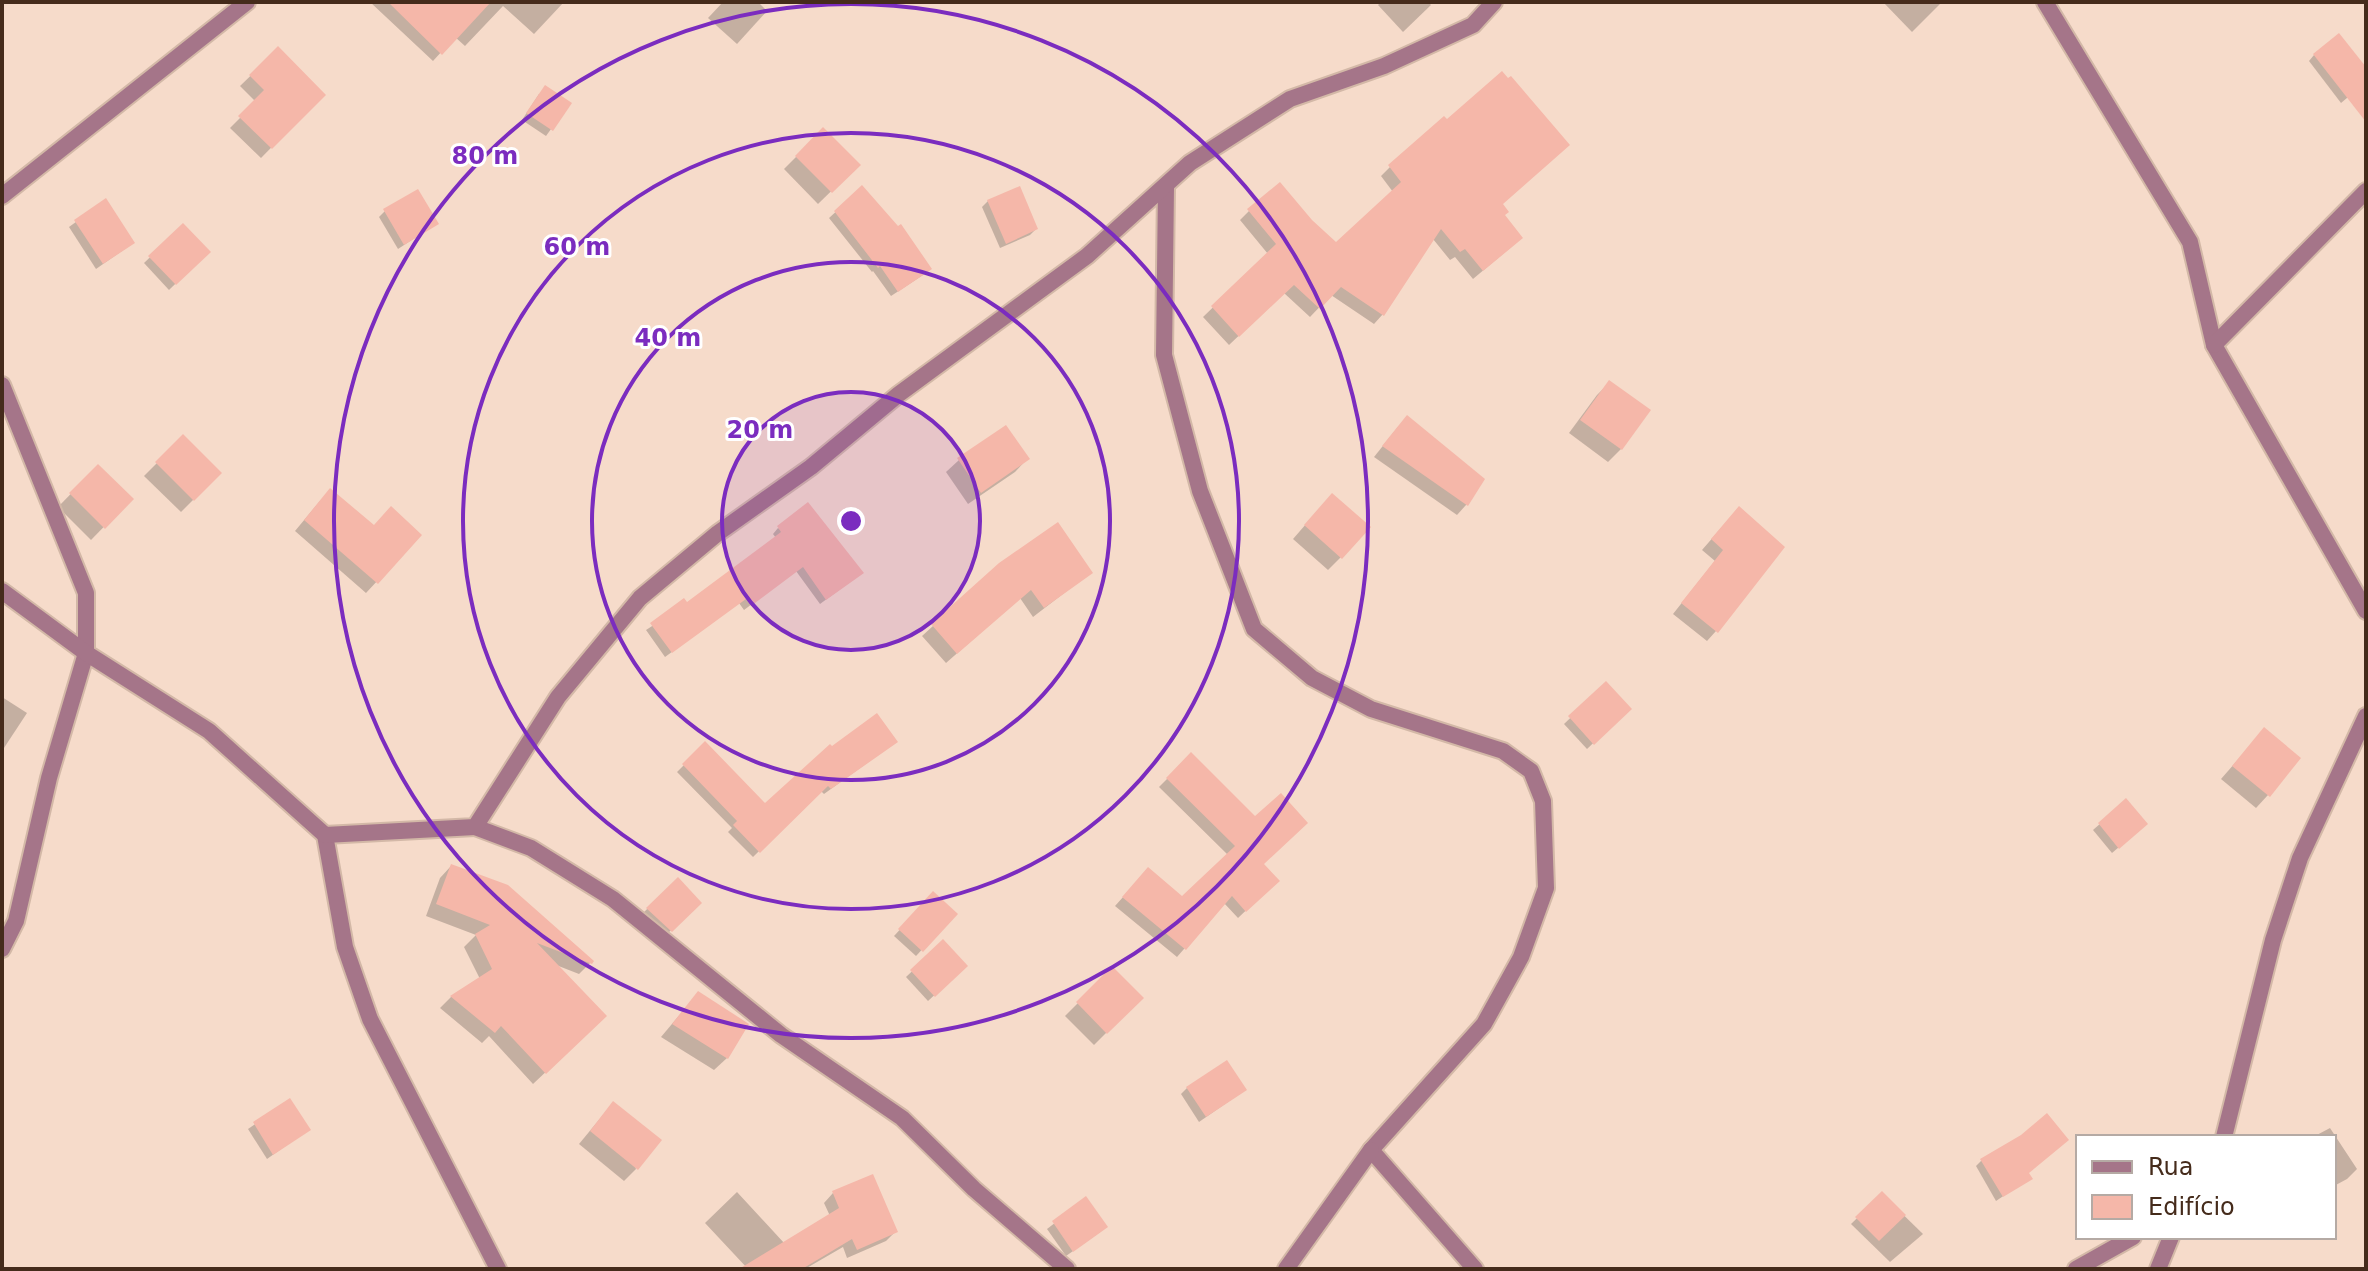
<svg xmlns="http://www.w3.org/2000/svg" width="2368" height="1271" viewBox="0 0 2368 1271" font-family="'DejaVu Sans',sans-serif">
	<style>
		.shadow { fill: #0003 }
		.building { fill: #f5b7a9 }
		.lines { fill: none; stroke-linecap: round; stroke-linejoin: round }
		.street-casing { stroke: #d3b8a7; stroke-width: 20 }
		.street { stroke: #a57589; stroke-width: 16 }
		.ring { fill: none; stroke: #7b2cbf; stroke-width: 4 }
		.centre { fill: #7b2cbf; stroke: #fff; stroke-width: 4 }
		.ring-label { font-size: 24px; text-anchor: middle; font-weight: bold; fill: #7b2cbf; stroke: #fff; stroke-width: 6; stroke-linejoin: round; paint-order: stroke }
	</style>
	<rect width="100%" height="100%" fill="#f6dbca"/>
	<!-- shadow -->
	<g class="shadow">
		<path d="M 370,2 L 564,2 L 534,34 L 503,6 L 465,46 L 455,37 L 433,61 Z"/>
		<path d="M 723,2 L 758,2 L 767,11 L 737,44 L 708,18 Z"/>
		<path d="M 1381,2 L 1428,2 L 1431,5 L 1403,32 L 1378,5 Z"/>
		<path d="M 1883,2 L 1942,2 L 1912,32 Z"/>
		<path d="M 278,49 L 323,95 L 261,158 L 230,128 L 256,102 L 240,86 Z"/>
		<path d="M 2314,55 L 2366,70 L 2366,82 L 2341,103 L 2309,61 Z"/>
		<path d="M 539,94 L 569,104 L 546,136 L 522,120 Z"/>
		<path d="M 823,130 L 858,165 L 818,204 L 784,169 Z"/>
		<path d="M 1390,167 L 1501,204 L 1511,247 L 1473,279 L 1455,257 L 1450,260 L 1433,239 L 1383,314 L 1374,324 L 1331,295 L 1310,317 L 1284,293 L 1229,345 L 1203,317 L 1268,254 L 1240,220 L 1249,211 L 1310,221 L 1336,245 L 1393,192 L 1381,176 Z"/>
		<path d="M 862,188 L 923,275 L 891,296 L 873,271 L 872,272 L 829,218 Z"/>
		<path d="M 105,201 L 126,248 L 96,269 L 69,227 Z"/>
		<path d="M 988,201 L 1036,229 L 1030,235 L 1000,248 L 982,207 Z"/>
		<path d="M 385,211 L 436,224 L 398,249 L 379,217 Z"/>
		<path d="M 183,226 L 208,252 L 169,290 L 144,263 Z"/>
		<path d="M 1609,383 L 1648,411 L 1621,449 L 1608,462 L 1569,433 L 1597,395 Z"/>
		<path d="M 1398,427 L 1482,480 L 1466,505 L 1457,515 L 1374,457 Z"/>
		<path d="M 183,437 L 220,473 L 181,512 L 144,476 Z"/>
		<path d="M 1027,459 L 1015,472 L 968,504 L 946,472 L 959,460 Z"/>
		<path d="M 98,466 L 131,499 L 91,540 L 58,507 Z"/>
		<path d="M 320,501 L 373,527 L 419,536 L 366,593 L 295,531 Z"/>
		<path d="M 1320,508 L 1341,557 L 1328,570 L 1293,539 Z"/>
		<path d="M 1729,519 L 1716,631 L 1707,641 L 1673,614 L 1715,561 L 1702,550 Z"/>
		<path d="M 778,528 L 862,573 L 820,604 L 796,571 L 744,610 L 739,603 L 665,657 L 646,630 L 686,604 L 776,538 L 773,534 Z"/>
		<path d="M 1000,565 L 1090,573 L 1033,617 L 1020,598 L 946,663 L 922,636 Z"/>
		<path d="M 1606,684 L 1629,709 L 1587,749 L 1564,724 Z"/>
		<path d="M 2,697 L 27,713 L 2,751 Z"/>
		<path d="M 2264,730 L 2268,795 L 2256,808 L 2221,779 Z"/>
		<path d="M 705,744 L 765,805 L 889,747 L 824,794 L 821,791 L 753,857 L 728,832 L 732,828 L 677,772 Z"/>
		<path d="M 1191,755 L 1262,864 L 1277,881 L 1238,918 L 1224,903 L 1177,957 L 1115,906 L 1141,877 L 1182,899 L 1228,855 L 1159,787 Z"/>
		<path d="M 2126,801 L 2139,830 L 2112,853 L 2093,830 Z"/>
		<path d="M 451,866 L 592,961 L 579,974 L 556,965 L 605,1016 L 533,1084 L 489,1036 L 482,1043 L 440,1008 L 451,997 L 480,979 L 464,947 L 476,935 L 426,916 L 440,878 Z"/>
		<path d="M 678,879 L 699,903 L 664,937 L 641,915 Z"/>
		<path d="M 933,894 L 955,914 L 916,956 L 894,936 Z"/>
		<path d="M 943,942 L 966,966 L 928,1001 L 906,977 Z"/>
		<path d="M 1112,969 L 1141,998 L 1094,1045 L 1065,1016 Z"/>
		<path d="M 698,993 L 727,1058 L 714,1070 L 661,1037 Z"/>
		<path d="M 1187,1088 L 1245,1090 L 1199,1122 L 1181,1094 Z"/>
		<path d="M 289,1101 L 308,1130 L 267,1159 L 248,1129 Z"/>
		<path d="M 613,1103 L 636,1169 L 624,1181 L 579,1144 Z"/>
		<path d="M 2330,1128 L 2357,1169 L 2347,1179 L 2334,1186 L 2334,1137 L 2313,1137 Z"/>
		<path d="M 1982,1160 L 2027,1174 L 2030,1178 L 1996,1201 L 1976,1166 Z"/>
		<path d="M 737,1192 L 785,1244 L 830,1216 L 824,1203 L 833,1193 L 895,1232 L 886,1241 L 847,1258 L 843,1247 L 805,1269 L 748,1269 L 705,1223 Z"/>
		<path d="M 1882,1194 L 1923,1234 L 1890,1262 L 1851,1224 Z"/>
		<path d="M 1086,1199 L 1100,1232 L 1066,1256 L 1047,1229 Z"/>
	</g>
	<!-- building -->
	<g class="building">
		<path d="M 388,2 L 491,2 L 442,55 Z"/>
		<path d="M 2339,33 L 2366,67 L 2366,122 L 2313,54 Z"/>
		<path d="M 278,46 L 326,95 L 272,149 L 238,116 L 264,90 L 249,75 Z"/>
		<path d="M 1502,71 L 1508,78 L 1511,76 L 1570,145 L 1503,204 L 1509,212 L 1505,215 L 1523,238 L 1483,271 L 1465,249 L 1460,252 L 1441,229 L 1384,316 L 1341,287 L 1320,309 L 1294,285 L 1239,337 L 1211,306 L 1276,244 L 1247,209 L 1280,182 L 1312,220 L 1336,242 L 1401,182 L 1388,165 L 1444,116 L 1447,119 Z"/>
		<path d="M 545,85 L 572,103 L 553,131 L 526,113 Z"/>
		<path d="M 823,127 L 861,165 L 832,193 L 795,156 Z"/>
		<path d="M 862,185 L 898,226 L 901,224 L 932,269 L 898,292 L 880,266 L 878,268 L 834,211 Z"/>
		<path d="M 1020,186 L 1038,229 L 1006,244 L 987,200 Z"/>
		<path d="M 418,189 L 439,224 L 404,245 L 383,209 Z"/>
		<path d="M 106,198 L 135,243 L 103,264 L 74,220 Z"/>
		<path d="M 183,223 L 211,252 L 176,285 L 148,256 Z"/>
		<path d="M 1609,380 L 1651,410 L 1622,450 L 1580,420 Z"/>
		<path d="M 1407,415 L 1485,479 L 1468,506 L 1382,446 Z"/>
		<path d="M 1006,425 L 1030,459 L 981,493 L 957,458 Z"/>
		<path d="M 183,434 L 222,473 L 194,501 L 155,462 Z"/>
		<path d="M 98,464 L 134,499 L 105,529 L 69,493 Z"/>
		<path d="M 330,488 L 374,525 L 391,506 L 422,535 L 378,584 L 304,520 Z"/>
		<path d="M 1332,493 L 1371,527 L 1342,559 L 1304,525 Z"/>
		<path d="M 808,502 L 864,573 L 826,600 L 803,567 L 751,606 L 746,599 L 672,653 L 650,623 L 684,598 L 687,602 L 781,532 L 777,526 Z"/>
		<path d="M 1739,506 L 1785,547 L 1718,633 L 1681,603 L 1723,550 L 1711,539 Z"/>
		<path d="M 1058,522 L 1093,573 L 1044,608 L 1031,590 L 957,654 L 931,624 L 999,563 Z"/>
		<path d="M 1606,681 L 1632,709 L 1594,745 L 1568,716 Z"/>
		<path d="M 877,713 L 898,742 L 831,789 L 828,786 L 760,853 L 733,825 L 737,821 L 682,764 L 705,741 L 765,803 L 830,744 L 832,746 Z"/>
		<path d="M 2264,727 L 2301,758 L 2270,797 L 2232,766 Z"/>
		<path d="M 1191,752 L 1255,816 L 1281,793 L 1308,823 L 1264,864 L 1280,881 L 1246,912 L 1232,896 L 1186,950 L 1122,897 L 1148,867 L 1182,896 L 1235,846 L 1166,778 Z"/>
		<path d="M 2126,798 L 2148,824 L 2119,849 L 2098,823 Z"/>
		<path d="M 451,864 L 508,885 L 594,961 L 592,964 L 537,943 L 607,1016 L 546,1074 L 501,1026 L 495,1033 L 450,996 L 492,969 L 475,934 L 490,925 L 436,904 Z"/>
		<path d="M 678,877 L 702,903 L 672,932 L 646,908 Z"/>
		<path d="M 933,891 L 958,914 L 923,952 L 898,929 Z"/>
		<path d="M 943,939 L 968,966 L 935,997 L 910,970 Z"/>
		<path d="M 1112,966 L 1144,998 L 1107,1034 L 1076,1002 Z"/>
		<path d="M 698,991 L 749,1024 L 728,1059 L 672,1024 Z"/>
		<path d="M 1227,1060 L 1247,1090 L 1206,1117 L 1186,1087 Z"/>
		<path d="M 290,1098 L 311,1130 L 273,1155 L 253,1122 Z"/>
		<path d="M 613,1101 L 662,1140 L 638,1170 L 590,1131 Z"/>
		<path d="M 2047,1113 L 2069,1140 L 2029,1173 L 2033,1179 L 2003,1197 L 1980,1159 L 2021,1135 Z"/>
		<path d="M 873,1174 L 898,1232 L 857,1250 L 852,1239 L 802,1269 L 739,1269 L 839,1208 L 832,1191 Z"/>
		<path d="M 1882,1191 L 1906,1215 L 1879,1241 L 1855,1217 Z"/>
		<path d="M 1086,1196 L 1108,1227 L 1073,1252 L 1052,1221 Z"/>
	</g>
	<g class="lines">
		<!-- street casing -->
		<g class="street-casing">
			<g id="street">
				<path d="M 2045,2 L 2190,242 L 2214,345 L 2366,611"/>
				<path d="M 1166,187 L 1164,355 L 1200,491 L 1254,629 L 1312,678 L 1371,709 L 1503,751 L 1531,771 L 1543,801 L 1546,888 L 1521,957 L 1484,1024 L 1371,1150 L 1475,1269"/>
				<path d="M 2,196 L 247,2"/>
				<path d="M 2214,345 L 2366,191"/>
				<path d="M 2,385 L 86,593 L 86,653 L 49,778 L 16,921 L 2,949"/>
				<path d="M 2,591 L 86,653 L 209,731 L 325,835 L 345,947 L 370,1019 L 498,1269"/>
				<path d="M 475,827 L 531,848 L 613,899 L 781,1035 L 902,1118 L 974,1189 L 1067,1269"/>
				<path d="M 325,835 L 475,827 L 558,697 L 640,598 L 718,533 L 811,467 L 899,394 L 1087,256 L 1190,163 L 1290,99 L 1384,66 L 1473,25 L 1494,2"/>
				<path d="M 2224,1137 L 2273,940 L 2300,858 L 2366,716"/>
				<path d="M 1286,1269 L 1371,1150"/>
				<path d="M 2076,1269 L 2133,1237"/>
				<path d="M 2158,1269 L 2171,1237"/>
			</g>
		</g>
		<!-- street -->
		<use href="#street" class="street"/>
	</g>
	<!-- distance rings -->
	<circle cx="851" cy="521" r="129" fill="#7b2cbf" fill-opacity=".12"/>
	<g class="ring">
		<circle cx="851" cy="521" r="129"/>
		<circle cx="851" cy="521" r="259"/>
		<circle cx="851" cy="521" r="388"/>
		<circle cx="851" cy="521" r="517"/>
	</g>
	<circle cx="851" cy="521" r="12" class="centre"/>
	<g class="ring-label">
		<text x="485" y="164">80 m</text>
		<text x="577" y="255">60 m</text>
		<text x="668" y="346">40 m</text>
		<text x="760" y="438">20 m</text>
	</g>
	<!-- border -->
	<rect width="2368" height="1271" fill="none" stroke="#452b1b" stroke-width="8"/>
	<!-- legend -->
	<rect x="2076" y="1135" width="260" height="104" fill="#ffffff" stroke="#b5aaa4" stroke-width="2"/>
	<rect x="2092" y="1161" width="40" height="12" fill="#a57589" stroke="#b5aaa4" stroke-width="2"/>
	<text x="2148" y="1175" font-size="24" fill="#452b1b">Rua</text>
	<rect x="2092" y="1195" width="40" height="24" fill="#f5b7a9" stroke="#b5aaa4" stroke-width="2"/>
	<text x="2148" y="1215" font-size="24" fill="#452b1b">Edifício</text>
</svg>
